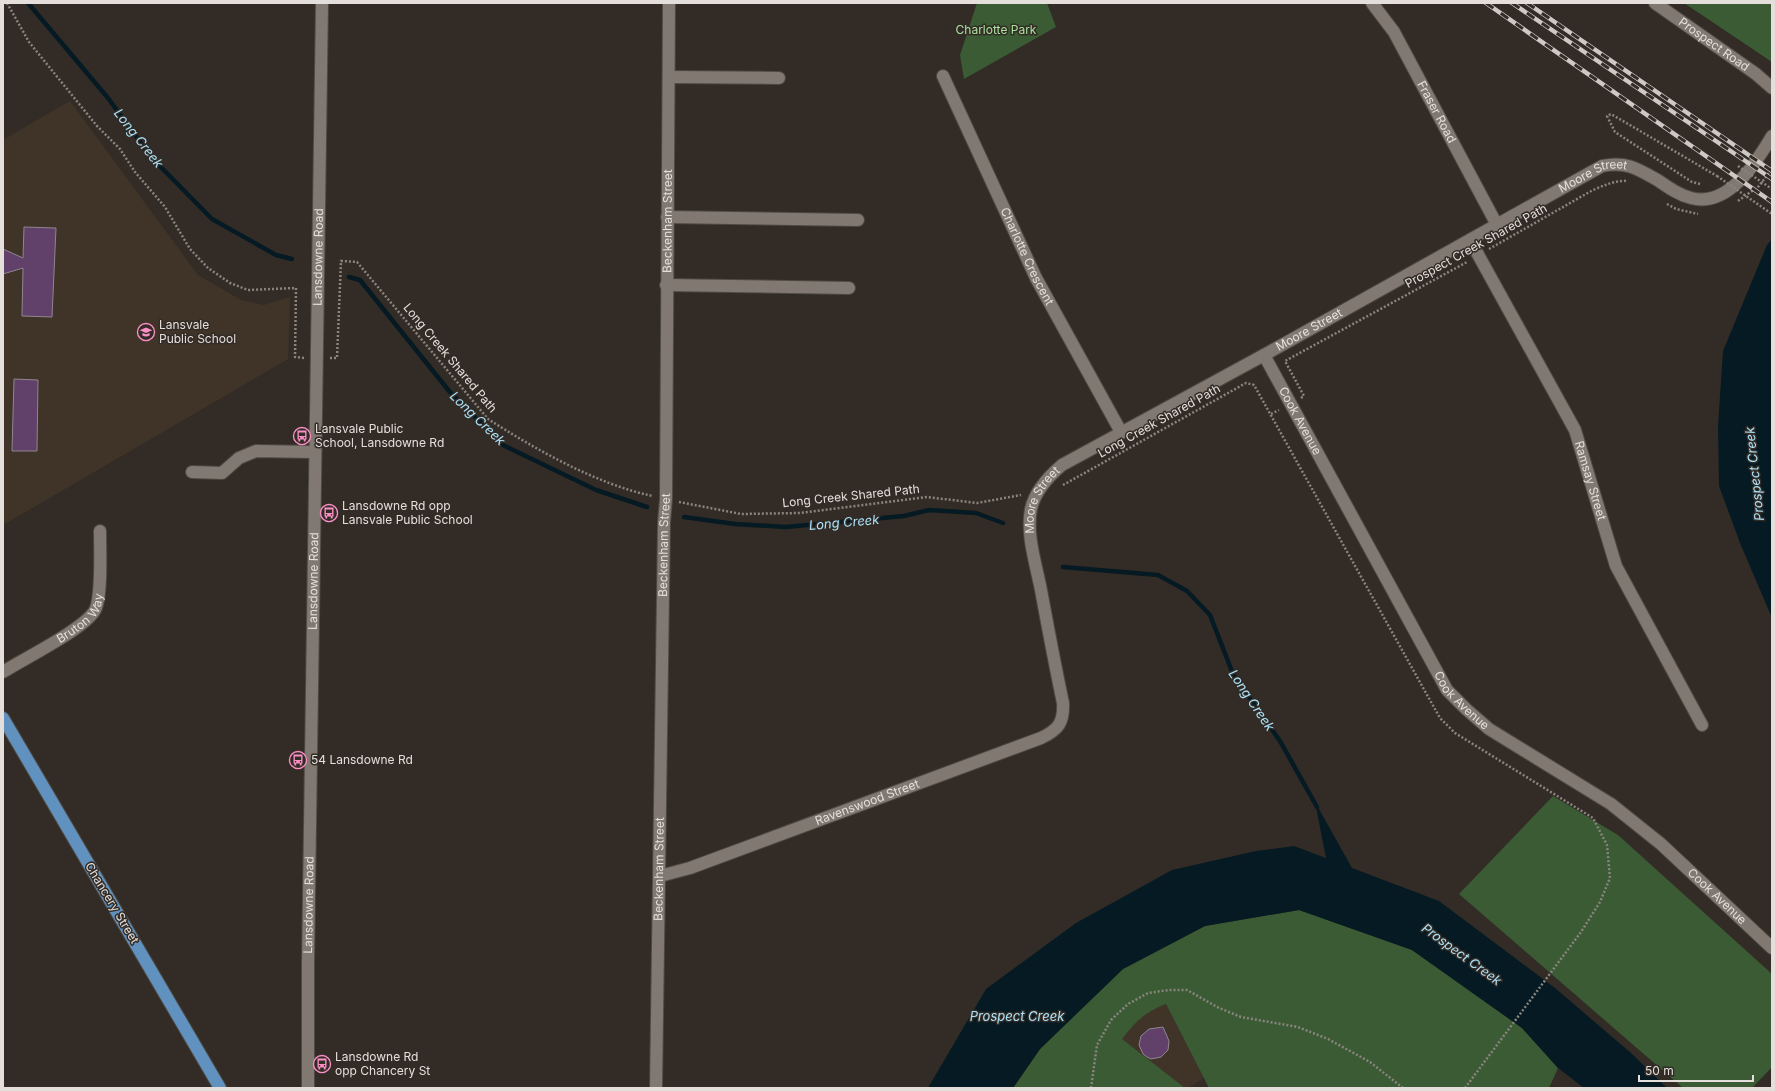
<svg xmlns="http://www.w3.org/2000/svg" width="1775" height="1091" viewBox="0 0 1775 1091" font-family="Inter,sans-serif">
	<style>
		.built { fill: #403429 }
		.green { fill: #3a5b33 }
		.water { fill: #051a23 }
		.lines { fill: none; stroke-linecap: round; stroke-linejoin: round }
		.stream { stroke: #051a23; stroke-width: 4.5 }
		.building { fill: #61406a; stroke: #8e8790 }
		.minor-casing { stroke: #4f4944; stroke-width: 14 }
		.major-casing { stroke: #4f4944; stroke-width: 14 }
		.path { stroke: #8a847f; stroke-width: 2.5; stroke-dasharray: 2 2; stroke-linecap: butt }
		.minor { stroke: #817871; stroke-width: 12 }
		.major { stroke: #6091bf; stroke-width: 12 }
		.rail-casing { stroke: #cec9c5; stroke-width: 4.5 }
		.rail { stroke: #332c26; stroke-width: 3; stroke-dasharray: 9; stroke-linecap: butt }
		.path-bridge { stroke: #8a847f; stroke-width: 2.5; stroke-dasharray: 2 2; stroke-linecap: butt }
		.labels { text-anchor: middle; stroke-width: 3; stroke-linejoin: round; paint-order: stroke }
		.park-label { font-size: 12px; fill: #a9e29d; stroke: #332c26 }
		.street-label { font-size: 12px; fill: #e4dfdb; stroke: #332c26 }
		.poi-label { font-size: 12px; fill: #e4dfdb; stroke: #332c26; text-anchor: start }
		.water-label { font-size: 13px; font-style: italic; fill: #abe2fa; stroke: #332c26 }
	</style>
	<rect width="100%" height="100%" fill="#332c26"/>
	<!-- built -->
	<g class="built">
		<path d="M 70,101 L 198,275 L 241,300 L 264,305 L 290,297 L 288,359 L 3,525 L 3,140 Z"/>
		<path d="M 1166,1004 L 1204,1078 L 1188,1088 L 1185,1088 L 1121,1039 L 1136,1021 L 1153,1009 Z"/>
	</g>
	<!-- green -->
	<g class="green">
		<path d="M 977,3 L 1047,3 L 1056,27 L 964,79 L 960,55 Z"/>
		<path d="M 1684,3 L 1772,3 L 1772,62 Z"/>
		<path d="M 1553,796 L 1618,835 L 1772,974 L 1772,1067 L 1752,1088 L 1683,1088 L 1459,894 Z"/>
		<path d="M 1299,910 L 1412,950 L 1522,1028 L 1558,1068 L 1549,1088 L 1209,1088 L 1166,1004 C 1145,1012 1135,1022 1122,1039 L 1185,1088 L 1013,1088 L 1040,1049 L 1123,969 L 1205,926 Z"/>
	</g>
	<!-- water -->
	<g class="water">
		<path d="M 1772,239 L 1772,618 L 1740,543 L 1719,486 L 1718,426 L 1723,351 L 1767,245 Z"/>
		<path d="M 1315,802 L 1352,868 L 1439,901 L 1555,988 L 1631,1053 L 1667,1088 L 1584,1088 L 1558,1068 L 1522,1028 L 1412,950 L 1299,910 L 1205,926 L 1123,969 L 1040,1049 L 1013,1088 L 928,1088 L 986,989 L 1076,923 L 1172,870 L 1256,851 L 1294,846 L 1326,858 Z"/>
	</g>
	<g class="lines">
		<!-- stream -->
		<g class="stream">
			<path d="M 28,3 L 108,98 L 151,157 L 212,219 L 276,255 L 292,259"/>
			<path d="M 349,277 L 360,280 L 449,391 L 503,445 L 596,490 L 647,507"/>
			<path d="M 684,517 L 735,524 L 786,527 L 904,516 L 929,510 L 976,513 L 1003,523"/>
			<path d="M 1063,567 L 1158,575 L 1187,591 L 1210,615 L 1233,674 L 1280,741 L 1317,807"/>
		</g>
	</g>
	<!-- building -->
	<g class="building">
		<path d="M 24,227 L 56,228 L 52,317 L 22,316 L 23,268 L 3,274 L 3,249 L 23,258 Z"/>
		<path d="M 14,379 L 38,380 L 37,451 L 12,451 Z"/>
		<path d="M 1163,1027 L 1169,1041 L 1168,1050 L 1161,1057 L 1151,1059 L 1147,1057 L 1143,1054 L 1139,1045 L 1141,1036 L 1149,1029 Z"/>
	</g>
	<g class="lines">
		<!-- minor casing -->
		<g class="minor-casing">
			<g id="minor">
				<path id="s1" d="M 1372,3 L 1394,32 L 1497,225"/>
				<path id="s2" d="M 1655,3 L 1756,74 L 1772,88"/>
				<path id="s3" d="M 943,76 L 1036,278 L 1121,432"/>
				<path d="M 669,77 L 779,78"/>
				<path d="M 667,217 L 858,220"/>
				<path id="s4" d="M 1470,240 L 1575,430 L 1616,566 L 1702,725"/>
				<path d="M 666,285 L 849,288"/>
				<path id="s5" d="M 1264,355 L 1447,690 L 1466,709 L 1489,729 L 1611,804 L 1661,844 L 1772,948"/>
				<path d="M 192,472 L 222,473 L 239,458 L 256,451 L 314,452"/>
				<path id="s6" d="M 3,672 C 23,659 89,627 96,608 C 102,591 100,551 100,531"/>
				<path id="s7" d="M 660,876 L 690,868 L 1041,738 C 1058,730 1064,723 1063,703 C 1055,665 1048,628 1041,590 C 1036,564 1026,535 1031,509 C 1035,491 1049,476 1062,465 L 1264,355 L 1602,166 C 1627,161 1638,169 1659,181 C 1669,188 1679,195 1691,198 C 1728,208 1756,163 1772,136"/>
				<path id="s8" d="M 308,1088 L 308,963 L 322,3"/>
				<path id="s9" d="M 656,1088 L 664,523 L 666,499 L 669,3"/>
			</g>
		</g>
		<!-- major casing -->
		<g class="major-casing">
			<path id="major" d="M 3,718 L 220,1088"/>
		</g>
		<!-- path -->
		<g class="path">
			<path d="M 7,3 L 29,42 L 97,126 L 120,149 L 135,172 L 165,207 L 190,249 L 208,268 L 230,283 L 248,290 L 296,288 L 295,357 L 305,358"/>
			<path d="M 1700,184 L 1692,182 L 1615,132 L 1607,116 L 1611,114 L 1717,176"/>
			<path d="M 1738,201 L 1759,186 L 1772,169"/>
			<path d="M 1667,204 L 1676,209 L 1698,214"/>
			<path d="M 1489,249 L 1593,190 C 1605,185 1616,180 1628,181"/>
			<path d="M 330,358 L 337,358 L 341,261 L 357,262 L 488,419 C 535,449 598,485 653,496"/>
			<path d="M 1301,398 L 1304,396 L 1285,361 L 1467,262"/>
			<path d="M 1271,414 L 1279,410"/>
			<path d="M 1063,485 L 1246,383 L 1254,385 L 1440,718 L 1455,733 L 1593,818 L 1607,845 L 1610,878 L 1600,902 L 1581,932 L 1465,1088"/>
			<path d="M 679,502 L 741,514 L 800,513 L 927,497 L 977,503 L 1021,495"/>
			<path d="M 1091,1088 L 1097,1045 L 1111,1020 L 1128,1004 L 1148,993 L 1169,990 L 1187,990 L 1219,1008 L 1241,1017 L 1298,1027 L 1328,1039 L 1370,1062 L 1403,1088"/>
		</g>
		<!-- minor -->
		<use href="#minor" class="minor"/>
		<!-- major -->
		<use href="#major" class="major"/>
		<!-- rail casing -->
		<g class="rail-casing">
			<g id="rail">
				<path d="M 1486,3 L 1772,202"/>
				<path d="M 1512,3 L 1772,179"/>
				<path d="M 1527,3 L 1772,171"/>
			</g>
		</g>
		<!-- rail -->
		<use href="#rail" class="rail"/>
		<!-- path-bridge -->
		<g class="path-bridge">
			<path d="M 1738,166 L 1772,189"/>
			<path d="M 1717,176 L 1772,214"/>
		</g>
	</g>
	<!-- icons -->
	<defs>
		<g id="school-ring" transform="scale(0.9)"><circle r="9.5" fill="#332c26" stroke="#fb8fc5" stroke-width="1.5"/><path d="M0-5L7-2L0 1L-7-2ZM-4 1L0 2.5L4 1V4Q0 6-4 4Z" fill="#fb8fc5"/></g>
		<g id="bus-ring" transform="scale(0.9)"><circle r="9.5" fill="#332c26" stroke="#fb8fc5" stroke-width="1.5"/><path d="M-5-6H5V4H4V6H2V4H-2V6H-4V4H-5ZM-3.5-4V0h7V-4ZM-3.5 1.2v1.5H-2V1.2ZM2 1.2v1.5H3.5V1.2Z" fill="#fb8fc5"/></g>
	</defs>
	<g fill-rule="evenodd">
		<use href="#school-ring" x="146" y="332"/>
		<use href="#bus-ring" x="302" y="436"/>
		<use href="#bus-ring" x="329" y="513"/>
		<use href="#bus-ring" x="298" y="760"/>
		<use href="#bus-ring" x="322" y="1064"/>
	</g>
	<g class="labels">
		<!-- park labels -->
		<g class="park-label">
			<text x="996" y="34">Charlotte Park</text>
		</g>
		<!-- street labels -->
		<g class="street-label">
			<text dy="4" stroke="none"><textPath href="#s2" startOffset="72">Prospect Road</textPath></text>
			<text dy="4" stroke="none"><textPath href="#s1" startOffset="127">Fraser Road</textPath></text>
			<text dy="4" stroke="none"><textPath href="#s7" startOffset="1308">Moore Street</textPath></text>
			<text dy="4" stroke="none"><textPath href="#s9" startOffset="867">Beckenham Street</textPath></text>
			<text transform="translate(1476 246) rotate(-29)" y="4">Prospect Creek Shared Path</text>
			<text dy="4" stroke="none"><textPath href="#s3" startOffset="199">Charlotte Crescent</textPath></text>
			<text dy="4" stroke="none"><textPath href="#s8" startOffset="831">Lansdowne Road</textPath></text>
			<text dy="4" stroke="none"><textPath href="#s7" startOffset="984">Moore Street</textPath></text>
			<text transform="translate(450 358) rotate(50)" y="4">Long Creek Shared Path</text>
			<text transform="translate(1159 421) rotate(-29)" y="4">Long Creek Shared Path</text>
			<text dy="4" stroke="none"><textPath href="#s5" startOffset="75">Cook Avenue</textPath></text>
			<text dy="4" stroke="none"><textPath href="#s4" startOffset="270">Ramsay Street</textPath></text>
			<text transform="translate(851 496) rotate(-6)" y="4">Long Creek Shared Path</text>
			<text dy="4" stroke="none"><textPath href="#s7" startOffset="660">Moore Street</textPath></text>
			<text dy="4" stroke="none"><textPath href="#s9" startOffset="543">Beckenham Street</textPath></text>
			<text dy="4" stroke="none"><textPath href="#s8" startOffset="507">Lansdowne Road</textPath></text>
			<text dy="4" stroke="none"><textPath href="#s6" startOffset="96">Bruton Way</textPath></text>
			<text dy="4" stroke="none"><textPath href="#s5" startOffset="399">Cook Avenue</textPath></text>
			<text dy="4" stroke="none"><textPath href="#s7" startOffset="220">Ravenswood Street</textPath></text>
			<text dy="4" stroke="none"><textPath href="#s9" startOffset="219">Beckenham Street</textPath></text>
			<text dy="4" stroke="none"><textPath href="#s5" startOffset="723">Cook Avenue</textPath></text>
			<text transform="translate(112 903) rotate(59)" y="4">Chancery Street</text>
			<text dy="4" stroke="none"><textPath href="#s8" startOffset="183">Lansdowne Road</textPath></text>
		</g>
		<!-- poi labels -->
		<g class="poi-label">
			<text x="159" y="329">Lansvale<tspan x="159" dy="14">Public School</tspan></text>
			<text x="315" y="433">Lansvale Public<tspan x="315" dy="14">School, Lansdowne Rd</tspan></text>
			<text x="342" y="510">Lansdowne Rd opp<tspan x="342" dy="14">Lansvale Public School</tspan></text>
			<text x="311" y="764">54 Lansdowne Rd</text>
			<text x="335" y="1061">Lansdowne Rd<tspan x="335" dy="14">opp Chancery St</tspan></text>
		</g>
		<!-- water labels -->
		<g class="water-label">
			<text transform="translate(139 138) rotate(52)" y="5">Long Creek</text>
			<text transform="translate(478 418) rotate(44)" y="5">Long Creek</text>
			<text transform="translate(1754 474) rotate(-96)" y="5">Prospect Creek</text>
			<text transform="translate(844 522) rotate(-5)" y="5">Long Creek</text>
			<text transform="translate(1252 700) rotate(56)" y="5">Long Creek</text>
			<text transform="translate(1462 954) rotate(36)" y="5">Prospect Creek</text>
			<text x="1017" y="1021">Prospect Creek</text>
		</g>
	</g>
	<!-- border -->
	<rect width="1775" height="1091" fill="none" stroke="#e4dfdb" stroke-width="8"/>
	<!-- scale -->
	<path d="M1639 1075v6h114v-6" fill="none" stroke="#e4dfdb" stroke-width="2"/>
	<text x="1645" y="1075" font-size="12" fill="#e4dfdb" stroke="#332c26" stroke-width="3" paint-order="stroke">50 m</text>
</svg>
